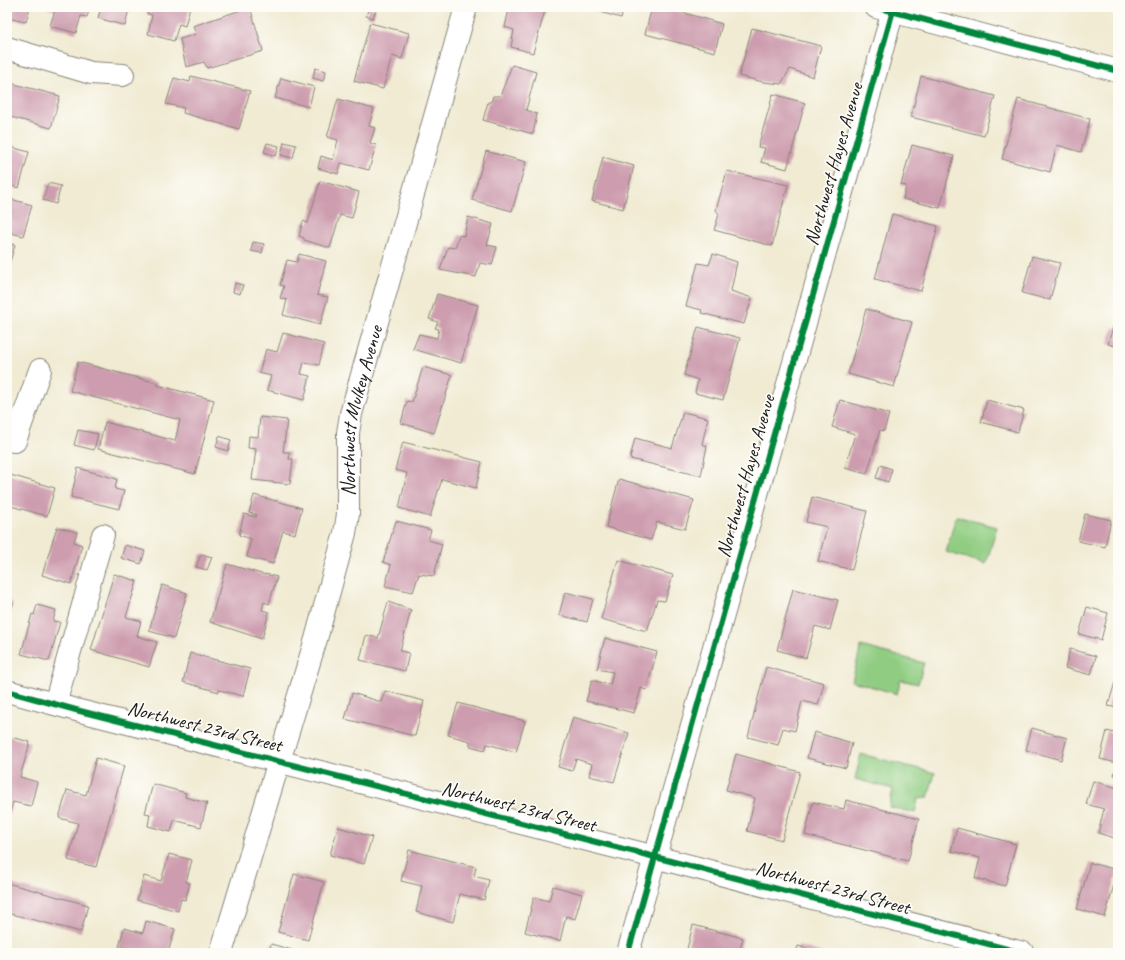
<svg xmlns="http://www.w3.org/2000/svg" width="1125" height="960" viewBox="0 0 1125 960" font-family="Caveat,sans-serif">
	<style>
		.green { fill: #90cd82; stroke: #56744f }
		.building { fill: #cd9daf }
		.lines { fill: none; stroke-linecap: round; stroke-linejoin: round }
		.minor-casing { stroke: #868478; stroke-width: 24 }
		.minor { stroke: #fff; stroke-width: 22 }
		.cycleway-casing { stroke: #fdfcf7; stroke-width: 8 }
		.cycleway { stroke: #00873e; stroke-width: 6 }
		.labels { text-anchor: middle; stroke-width: 3.5; stroke-linejoin: round; paint-order: stroke }
		.street-label { font-size: 20px; fill: #1c1c1c; stroke: #fdfcf7 }
	</style>
	<rect width="100%" height="100%" fill="#fdfcf7"/>
	<filter id="ink" filterUnits="userSpaceOnUse"><feTurbulence type="fractalNoise" baseFrequency=".025" numOctaves="2"/><feDisplacementMap in="SourceGraphic" scale="8" xChannelSelector="R" yChannelSelector="G"/><feConvolveMatrix kernelMatrix="1 2 1 2 8 2 1 2 1" color-interpolation-filters="sRGB"/></filter>
	<filter id="wash" filterUnits="userSpaceOnUse"><feTurbulence type="fractalNoise" baseFrequency=".012" numOctaves="4" result="noise"/><feDisplacementMap in="SourceGraphic" scale="16" xChannelSelector="R" yChannelSelector="G"/><feGaussianBlur stdDeviation="0.9" result="paint"/><feColorMatrix in="noise" values="0 0 0 0 0 0 0 0 0 0 0 0 0 0 0 0 0 1.4 0 .05"/><feComposite in="paint" operator="in"/></filter>
	<g filter="url(#wash)">
		<rect width="100%" height="100%" fill="#f1ebd3"/>
		<!-- green -->
		<g class="green">
			<path d="M 956,516 L 997,527 L 986,564 L 946,552 Z"/>
			<path d="M 861,646 L 924,663 L 918,684 L 901,680 L 897,694 L 852,681 Z"/>
			<path d="M 861,754 L 935,773 L 928,798 L 918,799 L 915,813 L 889,807 L 893,789 L 855,779 Z"/>
		</g>
		<g id="blocks">
			<!-- building -->
			<g class="building">
				<path d="M 7,7 L 30,7 L 26,22 L 7,18 Z"/>
				<path d="M 48,7 L 90,7 L 87,17 L 81,16 L 76,33 L 50,26 L 55,10 L 48,9 Z"/>
				<path d="M 101,7 L 135,7 L 133,11 L 129,9 L 125,26 L 98,18 Z"/>
				<path d="M 149,7 L 190,7 L 185,26 L 179,24 L 174,41 L 148,34 L 152,15 L 147,14 Z"/>
				<path d="M 250,7 L 263,51 L 207,68 L 204,62 L 186,67 L 180,39 L 196,34 L 193,26 Z"/>
				<path d="M 522,7 L 546,7 L 533,53 L 511,47 L 514,30 L 505,27 L 509,9 L 521,12 Z"/>
				<path d="M 582,7 L 625,7 L 621,18 Z"/>
				<path d="M 652,7 L 664,7 L 722,24 L 715,52 L 645,34 Z"/>
				<path d="M 369,8 L 376,10 L 373,18 L 366,16 Z"/>
				<path d="M 370,23 L 409,33 L 402,59 L 392,56 L 383,89 L 354,81 Z"/>
				<path d="M 752,28 L 821,46 L 813,77 L 790,69 L 781,84 L 763,82 L 739,76 Z"/>
				<path d="M 512,65 L 536,72 L 526,110 L 537,114 L 533,134 L 483,120 L 488,102 L 491,102 L 493,96 L 500,96 Z"/>
				<path d="M 315,68 L 326,71 L 323,81 L 313,78 Z"/>
				<path d="M 191,76 L 250,91 L 239,129 L 183,113 L 184,108 L 166,104 L 174,78 L 190,82 Z"/>
				<path d="M 921,76 L 995,96 L 984,136 L 911,117 Z"/>
				<path d="M 281,78 L 314,87 L 309,107 L 275,98 Z"/>
				<path d="M 7,82 L 60,96 L 51,128 L 7,116 Z"/>
				<path d="M 773,94 L 805,103 L 787,169 L 761,162 L 765,148 L 758,147 Z"/>
				<path d="M 338,99 L 374,109 L 369,126 L 375,128 L 370,143 L 376,145 L 369,170 L 341,163 L 338,174 L 318,168 L 321,156 L 333,160 L 338,140 L 327,137 Z"/>
				<path d="M 1018,99 L 1090,119 L 1081,152 L 1057,145 L 1050,172 L 1002,159 Z"/>
				<path d="M 284,142 L 296,145 L 293,158 L 281,155 Z"/>
				<path d="M 267,143 L 279,146 L 276,156 L 264,152 Z"/>
				<path d="M 912,145 L 954,156 L 940,208 L 903,199 L 906,186 L 901,185 Z"/>
				<path d="M 7,146 L 29,152 L 19,188 L 7,185 Z"/>
				<path d="M 486,151 L 526,162 L 512,211 L 472,200 Z"/>
				<path d="M 603,157 L 634,166 L 623,209 L 592,201 Z"/>
				<path d="M 727,171 L 788,185 L 772,246 L 714,230 L 719,214 L 716,210 Z"/>
				<path d="M 320,181 L 359,192 L 352,218 L 340,215 L 330,248 L 304,240 L 304,238 L 299,236 L 303,221 L 308,223 Z"/>
				<path d="M 48,183 L 61,186 L 56,204 L 43,200 Z"/>
				<path d="M 7,198 L 32,205 L 23,236 L 7,232 Z"/>
				<path d="M 892,214 L 938,226 L 921,291 L 875,279 Z"/>
				<path d="M 468,217 L 493,224 L 487,245 L 497,247 L 492,265 L 480,263 L 476,277 L 440,270 L 448,247 L 455,248 L 459,235 L 464,236 Z"/>
				<path d="M 253,242 L 264,244 L 262,253 L 251,251 Z"/>
				<path d="M 7,243 L 15,245 L 7,272 Z"/>
				<path d="M 299,254 L 326,261 L 317,295 L 328,297 L 320,325 L 283,315 L 287,300 L 280,298 L 284,286 L 280,285 L 287,260 L 297,262 Z"/>
				<path d="M 713,254 L 737,262 L 731,291 L 752,298 L 744,324 L 701,313 L 702,310 L 686,306 L 698,263 L 709,265 Z"/>
				<path d="M 1032,256 L 1060,263 L 1050,300 L 1022,293 Z"/>
				<path d="M 235,283 L 243,285 L 240,294 L 233,292 Z"/>
				<path d="M 437,294 L 478,305 L 461,363 L 413,349 L 419,334 L 437,338 L 439,329 L 435,328 L 438,322 L 429,319 Z"/>
				<path d="M 866,309 L 912,322 L 894,387 L 848,374 Z"/>
				<path d="M 698,327 L 740,338 L 723,400 L 695,393 L 698,380 L 684,375 Z"/>
				<path d="M 1113,327 L 1118,329 L 1118,347 L 1108,344 Z"/>
				<path d="M 283,333 L 324,344 L 319,365 L 304,362 L 301,374 L 310,376 L 304,400 L 267,390 L 271,376 L 259,373 L 266,349 L 277,352 Z"/>
				<path d="M 78,362 L 157,383 L 157,385 L 214,400 L 195,474 L 98,449 L 105,422 L 175,441 L 180,420 L 70,391 Z"/>
				<path d="M 423,367 L 452,375 L 434,433 L 401,423 L 407,401 L 412,402 Z"/>
				<path d="M 840,400 L 889,414 L 884,431 L 880,430 L 867,474 L 845,468 L 855,434 L 832,427 Z"/>
				<path d="M 987,400 L 1024,410 L 1018,432 L 981,422 Z"/>
				<path d="M 683,412 L 708,418 L 702,444 L 707,446 L 701,476 L 630,459 L 635,438 L 672,448 Z"/>
				<path d="M 260,417 L 287,420 L 283,452 L 290,452 L 289,459 L 293,459 L 290,484 L 252,480 L 256,449 L 248,448 L 249,436 L 258,437 Z"/>
				<path d="M 78,430 L 98,434 L 94,450 L 74,445 Z"/>
				<path d="M 219,436 L 231,440 L 228,451 L 216,447 Z"/>
				<path d="M 403,442 L 482,462 L 476,488 L 442,479 L 430,517 L 399,508 L 407,473 L 395,470 Z"/>
				<path d="M 880,465 L 892,469 L 888,482 L 876,478 Z"/>
				<path d="M 78,468 L 117,479 L 115,489 L 124,491 L 119,509 L 71,497 Z"/>
				<path d="M 7,474 L 55,488 L 47,516 L 7,505 Z"/>
				<path d="M 619,479 L 694,500 L 685,529 L 657,522 L 651,540 L 606,527 Z"/>
				<path d="M 254,495 L 302,508 L 295,534 L 283,531 L 273,564 L 247,557 L 251,539 L 239,535 L 244,514 L 256,517 L 257,515 L 249,513 Z"/>
				<path d="M 812,497 L 867,511 L 852,570 L 818,561 L 827,527 L 806,522 Z"/>
				<path d="M 1085,514 L 1111,520 L 1105,547 L 1078,541 Z"/>
				<path d="M 396,521 L 431,530 L 428,540 L 442,544 L 434,576 L 419,574 L 413,592 L 385,586 L 391,565 L 383,562 Z"/>
				<path d="M 57,527 L 77,532 L 74,542 L 82,545 L 71,584 L 42,575 Z"/>
				<path d="M 125,545 L 145,551 L 141,564 L 121,558 Z"/>
				<path d="M 201,554 L 212,557 L 207,570 L 196,567 Z"/>
				<path d="M 618,560 L 673,575 L 665,601 L 657,600 L 647,631 L 601,619 Z"/>
				<path d="M 227,564 L 265,575 L 265,574 L 277,577 L 269,604 L 264,602 L 262,610 L 269,612 L 262,639 L 210,622 Z"/>
				<path d="M 114,574 L 137,581 L 126,617 L 141,621 L 137,636 L 157,642 L 149,667 L 91,650 Z"/>
				<path d="M 162,585 L 187,593 L 174,638 L 149,631 Z"/>
				<path d="M 793,589 L 838,600 L 830,630 L 815,626 L 806,658 L 777,650 Z"/>
				<path d="M 565,592 L 593,599 L 587,622 L 559,615 Z"/>
				<path d="M 7,601 L 13,603 L 7,624 Z"/>
				<path d="M 388,602 L 411,610 L 400,651 L 409,653 L 405,671 L 360,660 L 366,635 L 378,638 Z"/>
				<path d="M 37,605 L 56,610 L 53,621 L 60,622 L 49,661 L 21,654 L 32,614 L 34,615 Z"/>
				<path d="M 1087,607 L 1108,613 L 1101,640 L 1079,634 Z"/>
				<path d="M 605,638 L 657,652 L 646,690 L 641,688 L 634,713 L 586,701 L 592,680 L 610,685 L 613,672 L 597,669 Z"/>
				<path d="M 1070,649 L 1096,656 L 1091,675 L 1065,668 Z"/>
				<path d="M 190,653 L 250,669 L 243,696 L 219,690 L 219,692 L 183,682 Z"/>
				<path d="M 766,667 L 824,683 L 818,705 L 802,701 L 795,731 L 783,728 L 778,745 L 748,737 Z"/>
				<path d="M 1118,672 L 1118,708 L 1108,706 Z"/>
				<path d="M 385,691 L 424,701 L 415,736 L 345,719 L 352,693 L 381,702 Z"/>
				<path d="M 458,703 L 525,721 L 516,752 L 487,744 L 485,750 L 470,746 L 470,741 L 448,735 Z"/>
				<path d="M 573,717 L 629,733 L 614,782 L 589,776 L 592,764 L 576,759 L 572,771 L 558,767 Z"/>
				<path d="M 1032,728 L 1067,738 L 1061,760 L 1026,750 Z"/>
				<path d="M 1107,731 L 1118,734 L 1118,776 L 1114,775 L 1117,763 L 1100,759 Z"/>
				<path d="M 814,732 L 852,743 L 846,768 L 807,758 Z"/>
				<path d="M 7,736 L 30,742 L 20,777 L 37,782 L 31,806 L 13,802 L 7,822 Z"/>
				<path d="M 736,754 L 800,772 L 782,840 L 747,831 L 755,798 L 726,790 Z"/>
				<path d="M 96,758 L 124,766 L 96,867 L 68,860 L 78,823 L 59,818 L 67,790 L 86,795 Z"/>
				<path d="M 1093,781 L 1118,788 L 1118,839 L 1098,833 L 1104,809 L 1086,804 Z"/>
				<path d="M 153,784 L 186,793 L 185,797 L 207,803 L 201,827 L 174,820 L 171,832 L 148,826 L 150,814 L 145,813 Z"/>
				<path d="M 846,800 L 919,819 L 908,861 L 805,835 L 813,802 L 844,809 Z"/>
				<path d="M 338,827 L 372,837 L 364,864 L 330,855 Z"/>
				<path d="M 957,828 L 1016,844 L 1005,886 L 975,878 L 980,858 L 951,851 Z"/>
				<path d="M 409,850 L 476,867 L 474,876 L 489,880 L 484,900 L 460,894 L 453,922 L 416,912 L 422,886 L 401,881 Z"/>
				<path d="M 169,854 L 192,860 L 186,882 L 190,883 L 185,900 L 181,899 L 178,911 L 137,900 L 144,876 L 161,881 Z"/>
				<path d="M 1090,863 L 1118,870 L 1105,917 L 1077,909 Z"/>
				<path d="M 294,874 L 324,882 L 308,940 L 278,932 Z"/>
				<path d="M 7,883 L 88,905 L 81,932 L 7,913 Z"/>
				<path d="M 553,886 L 582,894 L 575,919 L 566,916 L 560,941 L 525,932 L 534,897 L 549,901 Z"/>
				<path d="M 146,921 L 175,929 L 168,953 L 125,953 L 118,951 L 124,928 L 143,933 Z"/>
				<path d="M 693,925 L 743,938 L 739,953 L 686,953 Z"/>
				<path d="M 271,944 L 299,952 L 298,953 L 269,953 Z"/>
				<path d="M 798,946 L 823,953 L 796,953 Z"/>
			</g>
		</g>
	</g>
	<g filter="url(#ink)">
		<use href="#blocks" fill-opacity="0" stroke="#868478" stroke-width="1"/>
		<g class="lines">
			<!-- minor casing -->
			<g class="minor-casing">
				<g id="minor">
					<path d="M 876,7 L 1118,71"/>
					<path d="M 7,48 L 91,73 L 123,75"/>
					<path d="M 7,440 L 15,441 L 40,370"/>
					<path d="M 7,691 L 76,710 L 655,857 L 1023,953"/>
					<path d="M 55,704 L 103,535"/>
					<path id="s1" d="M 221,953 L 316,639 L 345,533 L 348,514 L 348,433 L 351,414 L 466,7"/>
					<path d="M 628,953 L 894,7"/>
				</g>
			</g>
			<!-- minor -->
			<use href="#minor" class="minor"/>
			<!-- cycleway casing -->
			<g class="cycleway-casing">
				<g id="cycleway">
					<path d="M 876,7 L 1118,71"/>
					<path d="M 7,691 L 76,710 L 655,857 L 1023,953"/>
					<path d="M 628,953 L 894,7"/>
				</g>
			</g>
			<!-- cycleway -->
			<use href="#cycleway" class="cycleway"/>
		</g>
	</g>
	<g class="labels">
		<!-- street labels -->
		<g class="street-label">
			<text transform="translate(833 164) rotate(-74)" y="7">Northwest Hayes Avenue</text>
			<text dy="7" stroke="none"><textPath href="#s1" startOffset="562">Northwest Mulkey Avenue</textPath></text>
			<text transform="translate(745 476) rotate(-74)" y="7">Northwest Hayes Avenue</text>
			<text transform="translate(205 726) rotate(14)" y="7">Northwest 23rd Street</text>
			<text transform="translate(519 806) rotate(14)" y="7">Northwest 23rd Street</text>
			<text transform="translate(833 887) rotate(15)" y="7">Northwest 23rd Street</text>
		</g>
	</g>
	<!-- margin -->
	<rect width="1125" height="960" fill="none" stroke="#fdfcf7" stroke-width="24"/>
</svg>
